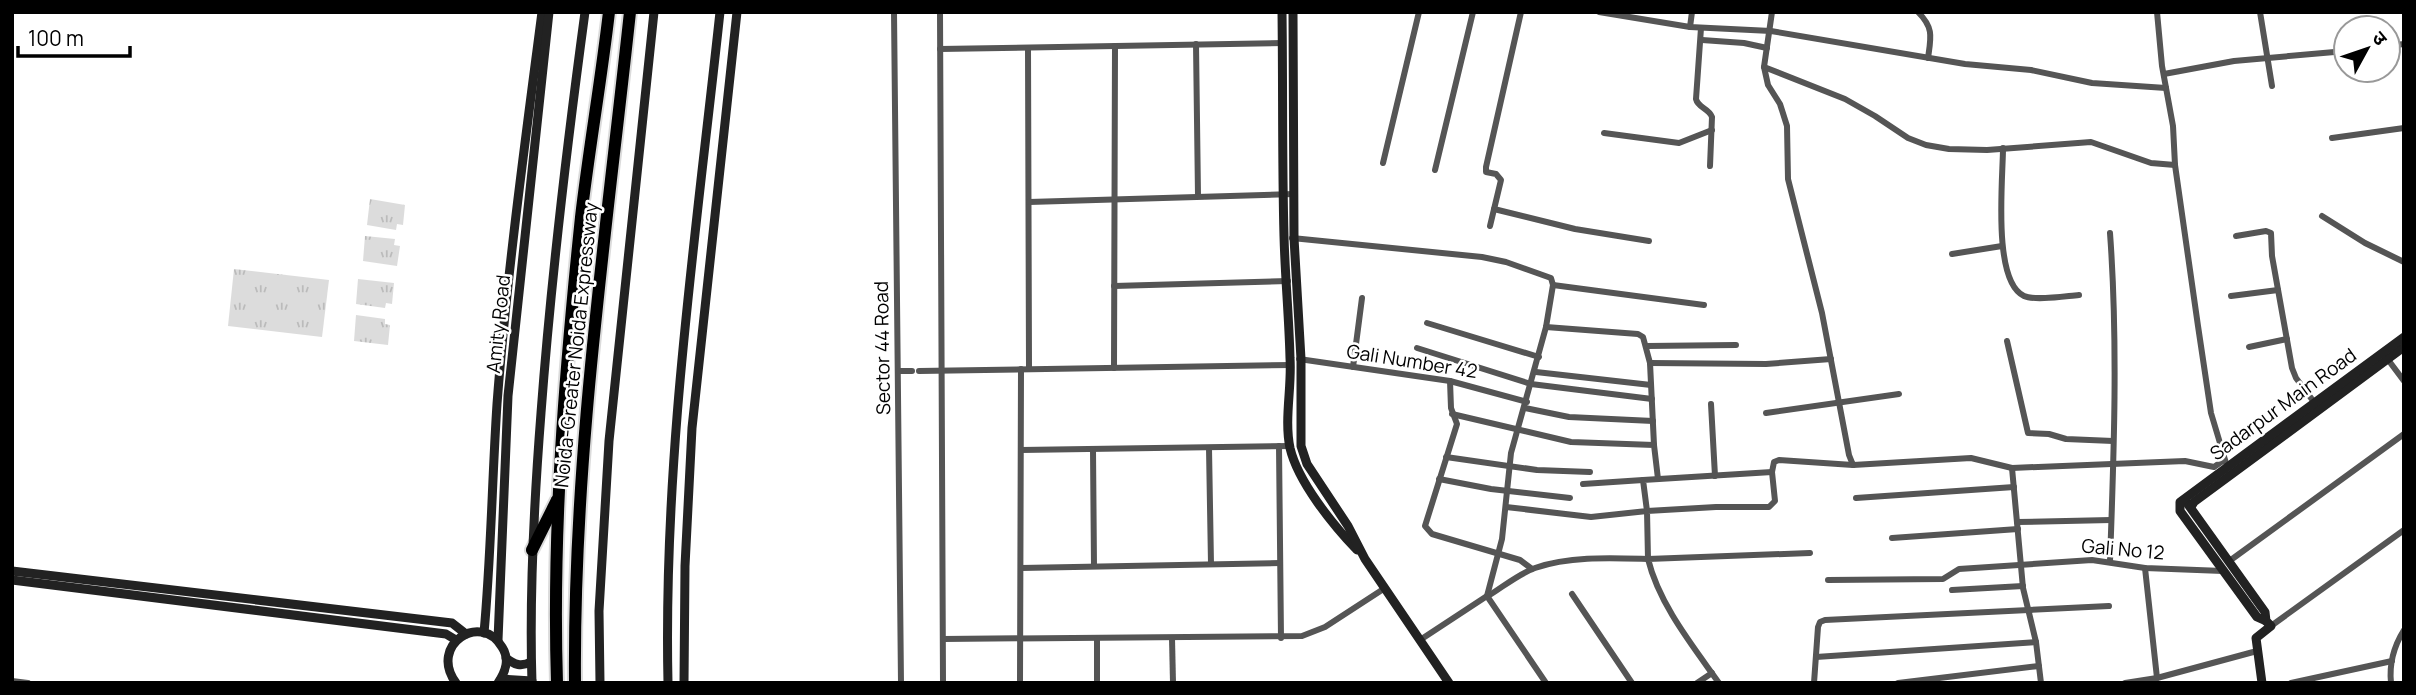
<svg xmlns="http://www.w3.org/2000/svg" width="2416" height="695" viewBox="0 0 2416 695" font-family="Manrope,'Noto Sans Devanagari',sans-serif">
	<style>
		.park { fill: url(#park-tufts) }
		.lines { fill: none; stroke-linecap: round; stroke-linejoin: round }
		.highway-casing { stroke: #dbdbdb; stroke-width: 16 }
		.street { stroke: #555; stroke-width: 6 }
		.secondary { stroke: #222; stroke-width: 9 }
		.highway { stroke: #000; stroke-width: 12 }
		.labels { text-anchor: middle; stroke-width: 5; stroke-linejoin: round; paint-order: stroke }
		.street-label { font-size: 19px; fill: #000; stroke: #fff }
	</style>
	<defs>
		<pattern id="park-tufts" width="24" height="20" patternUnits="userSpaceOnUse" patternTransform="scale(1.75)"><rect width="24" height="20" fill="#dcdcdc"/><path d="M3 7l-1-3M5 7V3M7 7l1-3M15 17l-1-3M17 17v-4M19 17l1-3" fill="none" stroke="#bbb"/></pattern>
	</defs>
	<rect width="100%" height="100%" fill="#fff"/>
	<!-- park -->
	<g class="park">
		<path d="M 370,199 L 405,205 L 403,225 L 397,224 L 396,230 L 367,225 Z"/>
		<path d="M 365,236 L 395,239 L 394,245 L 400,246 L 397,266 L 363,261 Z"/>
		<path d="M 234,269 L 329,280 L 322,337 L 228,326 Z"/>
		<path d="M 358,279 L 394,283 L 392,304 L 386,303 L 385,308 L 356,304 Z"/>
		<path d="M 356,315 L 385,319 L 385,324 L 390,325 L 388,345 L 354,341 Z"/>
	</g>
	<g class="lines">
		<!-- highway casing -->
		<g class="highway-casing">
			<g id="highway">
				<path d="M 532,550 L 557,500"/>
				<path d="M 557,683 C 552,528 565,371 581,217 C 589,149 601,81 609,12"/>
				<path d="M 575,683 C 573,458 606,235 630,12"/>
			</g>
		</g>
		<!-- street -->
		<g class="street">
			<path d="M 894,12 L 901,683"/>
			<path d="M 940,12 L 943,683"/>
			<path d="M 1599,12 L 1690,27 L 1771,31 L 1965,64 L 2031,70 L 2092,83 L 2166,88"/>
			<path d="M 1772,12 L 1764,67 L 1768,85 L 1780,104 L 1787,126 L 1788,179 L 1822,313 L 1849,455 L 1853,465 L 1971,458 L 2012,468 L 2185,461 L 2214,467 L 2224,460"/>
			<path d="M 1918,12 C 1934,28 1931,37 1928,58"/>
			<path d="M 2157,12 L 2162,66 L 2173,126 L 2175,165 L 2198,326 L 2211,413 L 2226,463"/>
			<path d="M 2260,12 L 2272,86"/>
			<path d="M 1690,27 L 1692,12"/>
			<path d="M 1701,28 L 1696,99 C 1698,108 1709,108 1712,117 L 1710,166"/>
			<path d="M 1702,40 L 1744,43 L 1767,48"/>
			<path d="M 1196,44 L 1198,196"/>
			<path d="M 2388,46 L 2404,44"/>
			<path d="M 1028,48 L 1029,369"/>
			<path d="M 940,49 L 1283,43"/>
			<path d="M 1764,67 L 1845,99 L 1875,116 L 1908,138 L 1926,145 L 1949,149 L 1987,150 L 2091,142 L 2151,163 L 2175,165"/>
			<path d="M 2164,74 L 2234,61 L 2346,51"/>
			<path d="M 1604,133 L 1679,143 L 1712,130"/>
			<path d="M 2332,138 L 2404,128"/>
			<path d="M 2003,148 C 2003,178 1992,281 2024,296 C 2035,301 2066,296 2079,295"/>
			<path d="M 1383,163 L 1419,12"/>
			<path d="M 1435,170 L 1473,12"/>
			<path d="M 1029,202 L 1294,194"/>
			<path d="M 1494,209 L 1575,229 L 1649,241"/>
			<path d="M 2322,216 L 2365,243 L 2404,262"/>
			<path d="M 1490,226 L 1501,180 L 1496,174 L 1486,172 L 1486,167 L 1521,12"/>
			<path d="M 2236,236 L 2266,231 L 2271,233 L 2272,256 L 2292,368 L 2296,378 L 2317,406"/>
			<path d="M 1292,238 L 1482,257 L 1506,262 L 1551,278 L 1553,285 L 1546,327 L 1511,453 L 1502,539 L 1487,596"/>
			<path d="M 1952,254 L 2002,246"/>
			<path d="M 1553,285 L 1704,305"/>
			<path d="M 1114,286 L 1288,281"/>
			<path d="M 2231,296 L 2278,290"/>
			<path d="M 1427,323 L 1539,357"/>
			<path d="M 1546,327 L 1638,334 L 1643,337 L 1650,363 L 1654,445"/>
			<path d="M 2007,341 L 2028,433 L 2049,434 L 2066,439 L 2113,441"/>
			<path d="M 1647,346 L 1736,345"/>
			<path d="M 2249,347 L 2287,339"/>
			<path d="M 1417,348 L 1531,384 L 1652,399"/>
			<path d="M 2386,357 L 2404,381"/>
			<path d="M 1299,359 L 1450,381 L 1527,402"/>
			<path d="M 1650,363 L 1766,364 L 1831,359"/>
			<path d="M 1353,367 L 1362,298"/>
			<path d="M 1114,368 L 1115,46"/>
			<path d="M 898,371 L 912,371"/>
			<path d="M 919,371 L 1291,365"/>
			<path d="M 1536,372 L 1651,385"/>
			<path d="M 1450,381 L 1451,408 L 1457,424 L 1425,526 L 1432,534 L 1520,560 L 1532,569"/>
			<path d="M 1711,404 L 1715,476"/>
			<path d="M 1525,408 L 1569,417 L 1653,421"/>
			<path d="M 1766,413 L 1899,394"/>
			<path d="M 1452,414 L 1571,442 L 1654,445 L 1658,479"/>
			<path d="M 1279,446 L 1281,638"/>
			<path d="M 1209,448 L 1211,564"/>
			<path d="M 1021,450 L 1290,446"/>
			<path d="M 1093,450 L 1094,566"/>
			<path d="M 1446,457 L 1537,470 L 1590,472"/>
			<path d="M 2012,468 L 2023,588 L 2036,642 L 2041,683"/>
			<path d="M 1439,479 L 1491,489 L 1570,498"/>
			<path d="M 1583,484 L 1643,480"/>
			<path d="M 1856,498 L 2014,487"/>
			<path d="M 1506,507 L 1591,517 L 1647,511 L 1643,480 L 1772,472"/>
			<path d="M 2017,522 L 2111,520"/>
			<path d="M 1892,538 L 2018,529"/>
			<path d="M 2110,561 C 2114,452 2118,342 2110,233"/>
			<path d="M 2228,562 L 2404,434"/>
			<path d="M 1021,568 L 1280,563"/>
			<path d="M 2145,568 L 2157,678"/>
			<path d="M 1828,580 L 1943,579 L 1959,569 L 2092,560 L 2145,568 L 2223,571"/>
			<path d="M 1952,590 L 2023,586"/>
			<path d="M 1572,594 L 1632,683"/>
			<path d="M 1488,596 C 1503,587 1518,574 1535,568 C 1570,556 1611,558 1648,559 L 1647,511 L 1716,507 L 1769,507 L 1775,501 L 1772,472 L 1774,462 L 1779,460 L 1853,465"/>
			<path d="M 2271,626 L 2404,530"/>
			<path d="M 1172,638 L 1173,683"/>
			<path d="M 943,639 L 1302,636 L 1325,627 L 1385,588"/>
			<path d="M 1097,639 L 1097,683"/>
			<path d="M 1420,640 L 1487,596 L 1546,683"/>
			<path d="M 1816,657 L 2036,642"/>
			<path d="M 12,681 L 28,683"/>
			<path d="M 1020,683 L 1021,369"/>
			<path d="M 1697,683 L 1712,673"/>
			<path d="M 1719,683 C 1692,645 1659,604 1648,559 L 1810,553"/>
			<path d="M 1814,683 L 1818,627 L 1820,622 L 1825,620 L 2109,606"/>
			<path d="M 1898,683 L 2039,666"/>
			<path d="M 2125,683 L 2157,678 L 2257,651"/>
			<path d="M 2291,683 L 2392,661"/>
			<path d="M 2391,683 C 2389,664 2394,646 2404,630"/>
		</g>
		<!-- secondary -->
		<g class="secondary">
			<path d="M 1282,12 C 1283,87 1282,161 1284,236 C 1285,276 1289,317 1290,358 C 1292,387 1284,419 1290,448 C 1298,482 1333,525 1357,550"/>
			<path d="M 1293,12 L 1294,238 L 1301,359 L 1301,446 L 1307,464 L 1348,526 L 1365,559 L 1449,683"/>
			<path d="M 2187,503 L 2265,612 L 2266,621 L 2271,626 L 2256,638 L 2262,683"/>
			<path d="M 2191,507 L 2194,502 L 2404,347"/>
			<path d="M 12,571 L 452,623 L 466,634"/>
			<path d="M 12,580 L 446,634 L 456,640"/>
			<path d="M 2266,621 L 2257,617 L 2180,511 L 2180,502 L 2404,337"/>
			<path d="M 484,633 C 491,557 492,480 497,404 C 507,273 525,143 542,12"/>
			<path d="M 498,640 L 508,396 L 549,12"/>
			<path d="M 506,658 C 515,665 521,667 531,662"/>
			<path d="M 501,679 L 532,681"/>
			<path d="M 456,683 C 428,645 481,611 502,647 C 510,659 506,671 498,683"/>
			<path d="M 532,683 C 529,592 534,503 541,413 C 551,279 567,145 585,12"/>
			<path d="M 600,683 L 599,611 L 609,441 L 654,12"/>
			<path d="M 668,683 C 663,458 696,235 720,12"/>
			<path d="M 684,683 L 685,566 L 692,428 L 737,12"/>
		</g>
		<!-- highway -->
		<use href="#highway" class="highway"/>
	</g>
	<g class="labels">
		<!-- street labels -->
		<g class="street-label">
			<text transform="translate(498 324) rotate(-84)" y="7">Amity Road</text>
			<text transform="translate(576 345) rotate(-84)" y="7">Noida-Greater Noida Expressway</text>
			<text transform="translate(882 348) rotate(-91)" y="7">Sector 44 Road</text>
			<text transform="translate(1412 361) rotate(9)" y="7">Gali Number 42</text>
			<text transform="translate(2283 404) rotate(-36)" y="7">Sadarpur Main Road</text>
			<text transform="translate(2123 549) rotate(5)" y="7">Gali No 12</text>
		</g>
	</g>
	<!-- border -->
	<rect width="2416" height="695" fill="none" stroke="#000000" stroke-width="28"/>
	<!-- north arrow -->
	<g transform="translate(2367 49) rotate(50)"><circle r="33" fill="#ffffff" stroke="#999999" stroke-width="2"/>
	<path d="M0-5L12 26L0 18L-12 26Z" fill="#000000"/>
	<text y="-10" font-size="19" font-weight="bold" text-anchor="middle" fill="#000000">उ</text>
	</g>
	<!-- scale -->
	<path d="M18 46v10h112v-10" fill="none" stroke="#000000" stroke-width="3.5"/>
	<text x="28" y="46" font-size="21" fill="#000000" stroke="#ffffff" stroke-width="5" paint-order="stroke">100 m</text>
</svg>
